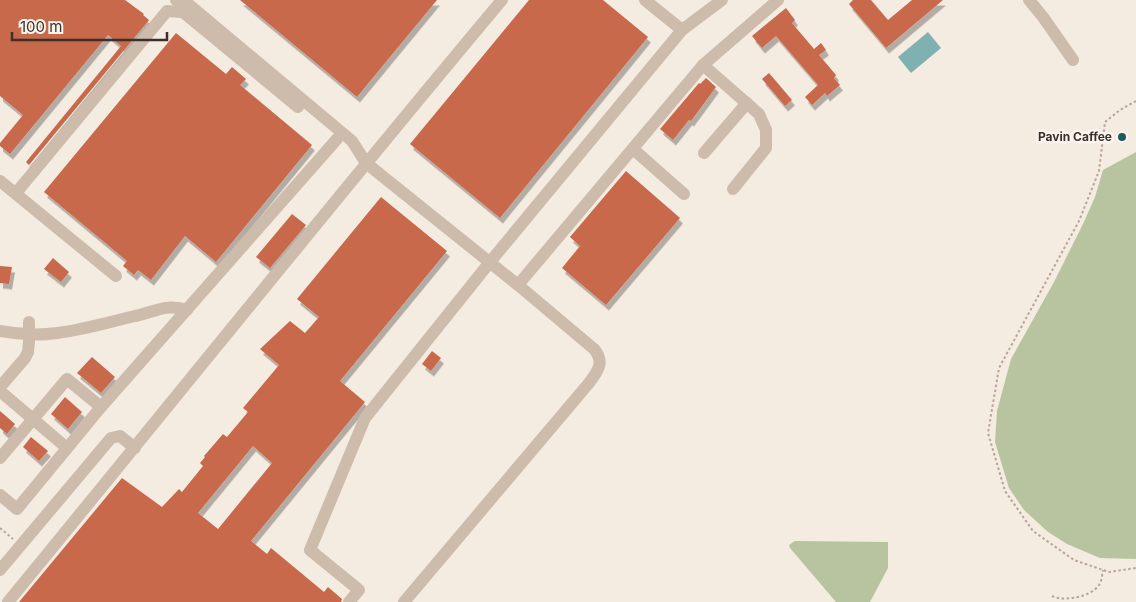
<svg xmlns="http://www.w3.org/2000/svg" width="1136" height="602" viewBox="0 0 1136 602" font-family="Inter,sans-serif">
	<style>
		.green { fill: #b8c4a0 }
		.water { fill: #7fb0b2 }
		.building { fill: #c8694b; fill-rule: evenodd; filter: url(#shadow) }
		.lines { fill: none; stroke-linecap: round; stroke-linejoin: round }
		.path { stroke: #b9a596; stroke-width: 2; stroke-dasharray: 2.5 2.5; stroke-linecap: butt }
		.minor { stroke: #cdbbac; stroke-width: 12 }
		.minor-bridge { stroke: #cdbbac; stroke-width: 12 }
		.poi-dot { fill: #1f5a5e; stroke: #fbf5ee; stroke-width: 2 }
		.labels { text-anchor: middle; stroke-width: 5; stroke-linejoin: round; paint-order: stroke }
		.poi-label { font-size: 12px; font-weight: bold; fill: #3b302b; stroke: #fbf5ee; text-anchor: end }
	</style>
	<defs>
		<filter id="shadow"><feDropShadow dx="3" dy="5.5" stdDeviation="0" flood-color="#0004"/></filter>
	</defs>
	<rect width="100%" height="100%" fill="#f4ebe1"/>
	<!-- green -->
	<g class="green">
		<path d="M 1136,152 L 1136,559 L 1100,558 L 1067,544 L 1048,532 L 1024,510 L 1009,488 L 995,442 L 997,411 L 1011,359 L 1054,282 L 1083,224 L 1095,197 L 1103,170 Z"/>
		<path d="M 795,541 L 888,542 L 888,568 L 870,602 L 836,602 L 790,548 L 789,545 Z"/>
	</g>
	<!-- water -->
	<path class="water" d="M 928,32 L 941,48 L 911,73 L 898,57 Z"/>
	<!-- building -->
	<g class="building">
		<path d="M 0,0 L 125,0 L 144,14 L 143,15 L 149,20 L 29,165 L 26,162 L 121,46 L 108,35 L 10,154 L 0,146 L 0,143 L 23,115 L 0,96 Z"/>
		<path d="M 240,0 L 437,0 L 357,97 Z"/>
		<path d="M 529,0 L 603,0 L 648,37 L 500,218 L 410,144 Z"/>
		<path d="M 853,0 L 871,0 L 888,20 L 912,0 L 943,0 L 886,48 L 849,4 Z"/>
		<path d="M 786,8 L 795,20 L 792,23 L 814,49 L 821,43 L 826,50 L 819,55 L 836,75 L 834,78 L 840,85 L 827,96 L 825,93 L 812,105 L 805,97 L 818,85 L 776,36 L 762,48 L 752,36 Z"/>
		<path d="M 176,33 L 226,74 L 232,67 L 246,79 L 240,85 L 312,145 L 216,262 L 185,236 L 151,280 L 138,270 L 134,275 L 123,266 L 127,261 L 44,192 Z"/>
		<path d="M 769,73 L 792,100 L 785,106 L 762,79 Z"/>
		<path d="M 706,78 L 716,87 L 691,121 L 689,120 L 673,140 L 660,129 L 699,83 L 700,84 Z"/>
		<path d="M 626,171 L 680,218 L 606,305 L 562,268 L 580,246 L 570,237 Z"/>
		<path d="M 381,197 L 447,251 L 340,381 L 365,402 L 251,541 L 267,554 L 271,548 L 324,592 L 328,587 L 342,599 L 341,602 L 19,602 L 122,478 L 162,507 L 179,489 L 182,492 L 203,466 L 200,463 L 205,457 L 204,456 L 223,434 L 227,437 L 248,412 L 243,408 L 279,365 L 260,349 L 290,321 L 305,333 L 319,317 L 297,299 ZM 253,446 L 272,463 L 218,529 L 198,513 Z"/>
		<path d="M 292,214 L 306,225 L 270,268 L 256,257 Z"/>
		<path d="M 53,258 L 69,272 L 61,282 L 44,269 Z"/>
		<path d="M 0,266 L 12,267 L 9,284 L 0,283 Z"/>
		<path d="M 432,351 L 441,358 L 431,371 L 422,364 Z"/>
		<path d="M 92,357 L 115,377 L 101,393 L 77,373 Z"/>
		<path d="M 65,397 L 82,412 L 68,429 L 51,414 Z"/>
		<path d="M 0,411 L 15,424 L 7,434 L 0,428 Z"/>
		<path d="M 31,437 L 48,451 L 39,461 L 23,447 Z"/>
	</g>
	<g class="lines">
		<!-- path -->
		<g class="path">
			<path d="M 1136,101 L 1120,110 L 1105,122 L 1099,171 L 1079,221 L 999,368 L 988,433 L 1005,491 L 1033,531 L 1074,560 L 1109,572 L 1136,568"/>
			<path d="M 0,528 L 13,539"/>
			<path d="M 1052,596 C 1063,602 1091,597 1099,585 C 1102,581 1102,574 1103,570"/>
		</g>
		<!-- minor -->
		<g class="minor">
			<path d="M 176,0 L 187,3 L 352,141 L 366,163 L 518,285 L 703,65 L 778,0"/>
			<path d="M 645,0 L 682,30"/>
			<path d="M 1029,0 L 1043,17 L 1073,60"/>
			<path d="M 703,65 L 759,114 L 766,130 L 766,148 L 733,189"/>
			<path d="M 633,149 L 684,194"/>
			<path d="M 704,153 L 747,103"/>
			<path d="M 0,181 L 116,276"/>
			<path d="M 16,193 L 167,11 L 183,12 L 298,107"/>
			<path d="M 0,331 C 50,341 88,327 135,316 C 155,312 166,303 187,310"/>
			<path d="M 0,387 L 25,358 L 28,352 L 29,341"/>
			<path d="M 0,391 L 67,448"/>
			<path d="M 0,458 L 67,379 L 101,407"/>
			<path d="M 0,495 L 17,509 L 101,407 L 337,139"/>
			<path d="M 0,570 L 111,438 L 120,436 L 135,448"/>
			<path d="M 8,602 C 173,401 335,199 502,0"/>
			<path d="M 349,602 L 359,590 L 310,550 L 365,418 L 490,262 L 682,30 L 722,0"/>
			<path d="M 404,602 L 589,383 C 598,371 605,362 594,349 L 518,285"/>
		</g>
		<!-- minor-bridge -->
		<path class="minor-bridge" d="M 29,341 L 29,322"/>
	</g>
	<!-- markers -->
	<circle class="poi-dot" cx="1122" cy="137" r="5"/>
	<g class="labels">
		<!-- poi labels -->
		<g class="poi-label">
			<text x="1112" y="141">Pavin Caffee</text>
		</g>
	</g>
	<!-- scale -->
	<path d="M12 32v8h155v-8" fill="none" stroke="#3b302b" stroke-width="2.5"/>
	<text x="20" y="32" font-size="15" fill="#3b302b" stroke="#fbf5ee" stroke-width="4" paint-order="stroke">100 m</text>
</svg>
